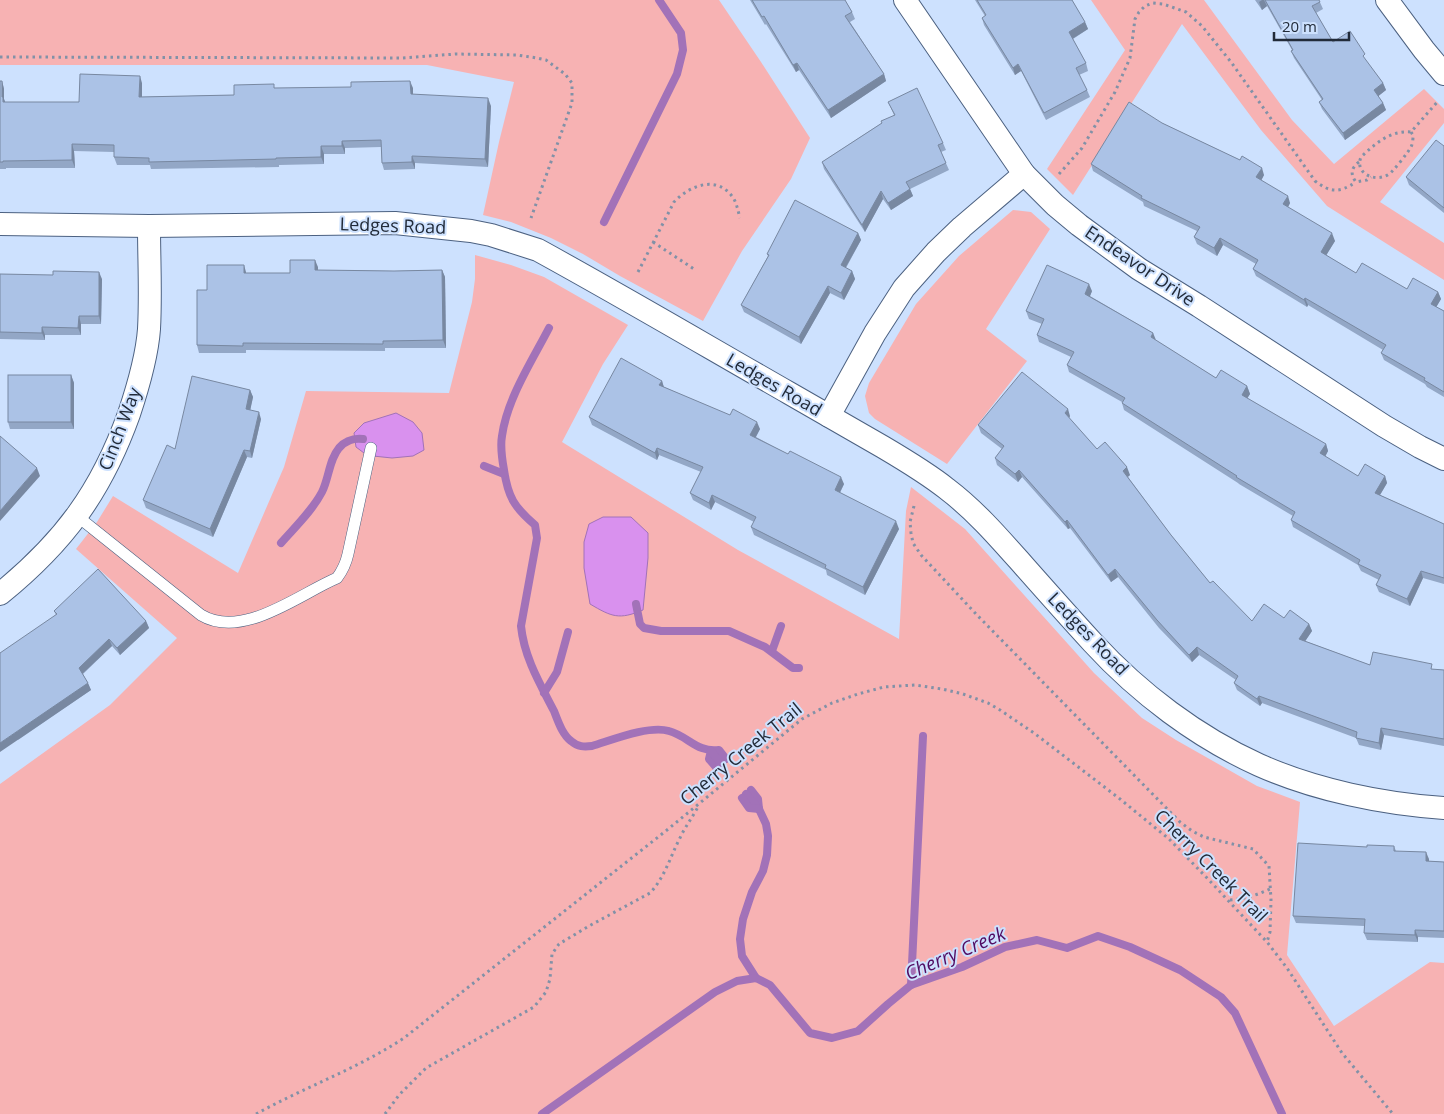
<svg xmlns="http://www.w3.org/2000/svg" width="1444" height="1114" viewBox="0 0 1444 1114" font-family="'Open Sans',sans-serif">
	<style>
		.green { fill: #f7b2b3 }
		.water { fill: #d991ee; stroke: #a272b8 }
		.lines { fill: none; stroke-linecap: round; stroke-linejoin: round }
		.stream { stroke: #a272b8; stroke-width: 8 }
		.lane-casing { stroke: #4c6181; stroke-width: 12 }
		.street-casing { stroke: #4c6181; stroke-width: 24 }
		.path { stroke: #8291a7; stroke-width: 3; stroke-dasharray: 2.5 4; stroke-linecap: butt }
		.lane { stroke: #fff; stroke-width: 11 }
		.street { stroke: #fff; stroke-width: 22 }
		.wall { fill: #93a7c6 }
		.shaded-wall { fill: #7888a1 }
		.building { fill: #abc2e6; stroke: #7888a1 }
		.labels { text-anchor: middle; stroke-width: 4; stroke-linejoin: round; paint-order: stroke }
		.street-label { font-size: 18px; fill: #222b39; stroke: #cde1fe }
		.water-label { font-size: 19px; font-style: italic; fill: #510c62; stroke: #cde1fe }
	</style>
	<rect width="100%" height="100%" fill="#cde1fe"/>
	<!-- green -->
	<g class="green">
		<path d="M 0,0 L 719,0 L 761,62 L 810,138 L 791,179 L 742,251 L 703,321 L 620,276 L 583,254 L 551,238 L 511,222 L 483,215 L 499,142 L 514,82 L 427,65 L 0,65 Z"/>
		<path d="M 1091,0 L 1204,0 L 1292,120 L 1334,164 L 1424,89 L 1444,109 L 1444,123 L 1380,202 L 1444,243 L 1444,280 L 1327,206 L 1261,130 L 1182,24 L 1073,195 L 1047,169 L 1125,50 Z"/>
		<path d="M 1013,210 L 1031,212 L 1050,229 L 986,329 L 1027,361 L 947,464 L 875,419 L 869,413 L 865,396 L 869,383 L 916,304 L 959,256 Z"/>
		<path d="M 475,255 L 511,265 L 544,277 L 628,325 L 603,364 L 562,442 L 738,550 L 899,639 L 906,511 L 911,487 L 965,529 L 1094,673 L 1142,718 L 1176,740 L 1257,786 L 1300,802 L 1287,955 L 1334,1026 L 1430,962 L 1444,963 L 1444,1114 L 0,1114 L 0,784 L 110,705 L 177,638 L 76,549 L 97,522 L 113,496 L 238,573 L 284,467 L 306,391 L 449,393 L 472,302 L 475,279 Z"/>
	</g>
	<!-- water -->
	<g class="water">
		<path d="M 396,413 L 413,422 L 422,433 L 424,450 L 413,456 L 392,458 L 373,456 L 364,453 L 356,447 L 354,433 L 364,423 Z"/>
		<path d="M 603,517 L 631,517 L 648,533 L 648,558 L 643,610 C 619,620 612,617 590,604 L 584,568 L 584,542 L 589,524 Z"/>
	</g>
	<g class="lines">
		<!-- stream -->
		<g class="stream">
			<path d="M 604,222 L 677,74 L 683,50 L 681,33 L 659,0"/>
			<path d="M 549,328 C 532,361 507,399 502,436 C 500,447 502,459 504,470 C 508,497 514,507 535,525 L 537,538 L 521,626 C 524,657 540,684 554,711 C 558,721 562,734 571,741 C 578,747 584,747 592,746 C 612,740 649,725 669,731 C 688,736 697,753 719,750 L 726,759"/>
			<path d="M 484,466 L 504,474"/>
			<path d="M 281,543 C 295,527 312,511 322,492 C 329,478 329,460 339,448 C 346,440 353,438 363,439"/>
			<path d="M 636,604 L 640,624 L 644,628 L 661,631 L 729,631 L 765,647 L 793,668 L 799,668"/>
			<path d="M 772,651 L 781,626"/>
			<path d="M 544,693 L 557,672 L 568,632"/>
			<path d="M 711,751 L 709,759 L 716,767"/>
			<path d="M 711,751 L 721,763"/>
			<path d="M 751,790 L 758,799 L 759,809"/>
			<path d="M 746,794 L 759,809 L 766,824 L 768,836 L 767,855 L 763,871 L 752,892 L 743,919 L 740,939 L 742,956 L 756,978"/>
			<path d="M 742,798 L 749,808 L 759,809"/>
			<path d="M 911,985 L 923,736"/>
			<path d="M 542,1114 L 715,992 L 737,981 L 756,978 L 770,985 L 810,1033 L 832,1038 L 858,1031 L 888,1004 L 911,985 L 962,967 L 1005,947 L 1037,940 L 1067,948 L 1098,936 L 1130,947 L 1180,970 L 1221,997 L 1235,1013 L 1282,1114"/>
		</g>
		<!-- lane casing -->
		<g class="lane-casing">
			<path id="lane" d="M 77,516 L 201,615 C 243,640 299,594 337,578 C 343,570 346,563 348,554 L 371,448"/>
		</g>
		<!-- street casing -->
		<g class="street-casing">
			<g id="street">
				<path d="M 905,0 L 1024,174 L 1055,205 L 1079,225 L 1139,269 L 1199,306 L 1384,426 L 1420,447 L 1444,459"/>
				<path d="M 1387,0 L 1424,50 L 1444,74"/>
				<path d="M 0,224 L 149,226 L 395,223 L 471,231 L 491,235 L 538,250 C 622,296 705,345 789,393 C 820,411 852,429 883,447 C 905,460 927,473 947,489 C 976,511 1000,539 1024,566 C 1047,592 1070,618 1093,643 C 1139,693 1197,737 1259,765 C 1315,790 1383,804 1444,808"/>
				<path d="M 829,416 L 875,333 L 904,288 L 936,252 L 962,227 L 1024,174"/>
				<path d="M 0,594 C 64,542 101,492 129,414 C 138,387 147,357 149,329 C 151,294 149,260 149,226"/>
			</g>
		</g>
		<!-- path -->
		<g class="path">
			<path d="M 0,57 L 402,58 L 456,54 L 517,55 L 537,58 L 546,60 L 565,74 L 572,83 L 572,103 L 531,218"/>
			<path d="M 1411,132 L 1413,135 C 1413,138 1413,143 1411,147 C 1409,151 1393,172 1389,174 C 1376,183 1354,174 1361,157 C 1375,144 1390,130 1411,132 L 1439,100"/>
			<path d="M 1359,162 C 1351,168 1350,174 1356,182 L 1367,180 L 1371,177"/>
			<path d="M 1059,174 L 1082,148 L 1115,92 L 1130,58 L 1135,19 L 1139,12 L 1145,6 L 1153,3 L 1163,4 L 1186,12 L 1202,26 L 1231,62 L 1315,181 C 1331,193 1339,193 1356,182"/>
			<path d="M 653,242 L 694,269"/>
			<path d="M 638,272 L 674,202 C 690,185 718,174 734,199 C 737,205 738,211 740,218"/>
			<path d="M 914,506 L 910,522 L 911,533 L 913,543 L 921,555 L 977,615 L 1180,822 L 1192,831 L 1204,837 L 1253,849 L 1269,866 L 1271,900 L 1270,932 L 1267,942"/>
			<path d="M 1230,900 C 1244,899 1257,895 1270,889"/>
			<path d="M 256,1114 C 305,1087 357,1069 404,1038 L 667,830 L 802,719 L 832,703 L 858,694 L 884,687 L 915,685 L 942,689 L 963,694 L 988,703 L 1000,710 L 1034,733 L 1120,799 L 1169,839 L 1208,879 L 1267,942 L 1287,968 L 1342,1053 L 1393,1114"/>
			<path d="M 385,1114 L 399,1095 L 426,1068 L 534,1007 L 546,992 L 550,979 L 552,954 L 559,944 L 589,926 L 650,893 C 665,877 670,857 680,838 C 685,827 692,818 698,807"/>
		</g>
		<!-- lane -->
		<use href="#lane" class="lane"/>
		<!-- street -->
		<use href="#street" class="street"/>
	</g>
	<!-- wall -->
	<g class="wall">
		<path d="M 750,0 L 845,0 L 852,12 L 855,19 L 850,22 L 884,74 L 886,81 L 831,118 L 799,70 L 796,72 L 766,24 L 765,25 Z"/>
		<path d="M 975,0 L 1072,0 L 1085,22 L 1088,29 L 1073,39 L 1086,63 L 1088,71 L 1079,75 L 1087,90 L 1090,97 L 1046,120 L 1021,71 L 1015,75 L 984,25 L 982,18 L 985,16 Z"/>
		<path d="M 1255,0 L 1319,0 L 1323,9 L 1316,13 L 1333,42 L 1367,62 L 1383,83 L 1386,90 L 1378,96 L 1383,103 L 1386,110 L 1345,140 L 1322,109 L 1319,102 L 1322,100 L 1294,58 L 1291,51 L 1292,50 L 1267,6 L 1262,10 Z"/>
		<path d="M 0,81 L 2,81 L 4,89 L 4,99 L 5,102 L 79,102 L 142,83 L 142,97 L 234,95 L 276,88 L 413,88 L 413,95 L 491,106 L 488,167 L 415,163 L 415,169 L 384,170 L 382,163 L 381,147 L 345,148 L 345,154 L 324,154 L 324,164 L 279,165 L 279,167 L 151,169 L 150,165 L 117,165 L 114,157 L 114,152 L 74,151 L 75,168 L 6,168 L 6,169 L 0,169 Z"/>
		<path d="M 888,102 L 943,143 L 946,150 L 941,152 L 949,170 L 910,189 L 913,196 L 891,210 L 883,199 L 865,232 L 824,169 L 822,162 L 894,115 Z"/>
		<path d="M 1162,123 L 1240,160 L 1264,175 L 1261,180 L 1290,203 L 1288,207 L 1335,241 L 1326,255 L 1356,273 L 1407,289 L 1438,292 L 1441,299 L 1436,307 L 1444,311 L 1444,397 L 1427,387 L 1425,384 L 1384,360 L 1381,353 L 1383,350 L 1308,305 L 1307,307 L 1256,276 L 1253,269 L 1256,264 L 1223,245 L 1217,256 L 1197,244 L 1194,237 L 1197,231 L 1144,206 L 1143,202 L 1093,171 L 1091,164 Z"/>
		<path d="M 1444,146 L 1444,213 L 1409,185 L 1406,177 Z"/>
		<path d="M 858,233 L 861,240 L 846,268 L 852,271 L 855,279 L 844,300 L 830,293 L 801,344 L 744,312 L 741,305 L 768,256 L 767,254 Z"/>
		<path d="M 318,267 L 318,270 L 394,271 L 442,270 L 445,277 L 446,348 L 385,348 L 385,351 L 246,350 L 246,353 L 199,353 L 197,345 L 207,290 L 246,272 L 246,273 L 290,273 Z"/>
		<path d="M 0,274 L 102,279 L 101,324 L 81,324 L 81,335 L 45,335 L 45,340 L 0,339 Z"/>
		<path d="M 1092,291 L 1090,296 L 1153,333 L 1155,340 L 1216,378 L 1247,386 L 1250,394 L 1247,398 L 1326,444 L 1328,451 L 1325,456 L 1358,476 L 1385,476 L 1387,483 L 1380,495 L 1444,524 L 1444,584 L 1423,578 L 1410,606 L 1379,592 L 1376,585 L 1379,580 L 1361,571 L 1358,565 L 1293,527 L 1291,520 L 1293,516 L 1239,484 L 1238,483 L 1124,410 L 1122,403 L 1122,402 L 1069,372 L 1067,365 L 1071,357 L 1039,342 L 1037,335 L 1042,324 L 1029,319 L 1026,311 Z"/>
		<path d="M 71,375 L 74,383 L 74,429 L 10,429 L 8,422 Z"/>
		<path d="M 662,381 L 664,387 L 760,429 L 756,437 L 844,484 L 840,493 L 899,529 L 865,595 L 827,575 L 826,570 L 754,535 L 751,527 L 754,522 L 715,502 L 711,510 L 693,500 L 690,493 L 701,472 L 659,455 L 657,460 L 592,425 L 589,417 Z"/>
		<path d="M 250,390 L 253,397 L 250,410 L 261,419 L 252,458 L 247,457 L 213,537 L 146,508 L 143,500 L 175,449 Z"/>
		<path d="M 1070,416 L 1069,418 L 1097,449 L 1130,475 L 1128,477 L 1171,535 L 1210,583 L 1252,621 L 1284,618 L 1309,624 L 1312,631 L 1305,641 L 1370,665 L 1444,670 L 1444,746 L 1384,735 L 1381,750 L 1359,745 L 1356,738 L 1262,703 L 1260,706 L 1237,690 L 1234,683 L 1236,680 L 1199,655 L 1192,662 L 1159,628 L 1118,577 L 1111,582 L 1070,528 L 1068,529 L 1022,477 L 1018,482 L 997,465 L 995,458 L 1002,449 L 981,433 L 978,425 Z"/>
		<path d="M 54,611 L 146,621 L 149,628 L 120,655 L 112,646 L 83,674 L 91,690 L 18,740 L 56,615 Z"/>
		<path d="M 1394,846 L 1396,851 L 1429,859 L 1429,861 L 1444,862 L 1444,938 L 1418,937 L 1418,942 L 1367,940 L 1364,933 L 1364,926 L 1296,923 L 1293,916 L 1367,847 Z"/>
	</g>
	<!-- shaded-wall -->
	<g class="shaded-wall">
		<path d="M 1262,0 L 1264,0 L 1267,6 L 1262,10 L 1259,2 Z"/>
		<path d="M 1085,22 L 1088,29 L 1072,39 L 1069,32 Z"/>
		<path d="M 797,63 L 799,70 L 796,72 L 793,65 Z"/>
		<path d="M 1018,64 L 1021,71 L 1015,75 L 1013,68 Z"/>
		<path d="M 884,74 L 886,81 L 831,118 L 828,110 Z"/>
		<path d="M 140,76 L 142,83 L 142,104 L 139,97 Z"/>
		<path d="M 2,81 L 4,89 L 4,99 L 6,104 L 6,109 L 2,97 Z"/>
		<path d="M 410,81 L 413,88 L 413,102 L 411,94 Z"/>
		<path d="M 1383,83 L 1386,90 L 1376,98 L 1374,90 Z"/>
		<path d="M 488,98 L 491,106 L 488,167 L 485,159 Z"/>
		<path d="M 1383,103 L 1386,110 L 1345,140 L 1343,133 Z"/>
		<path d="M 342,141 L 345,148 L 345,154 L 342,146 Z"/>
		<path d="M 72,144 L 74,151 L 75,168 L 72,160 Z"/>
		<path d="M 321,146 L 324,154 L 324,164 L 321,157 Z"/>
		<path d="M 412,156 L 415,163 L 415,169 L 412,162 Z"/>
		<path d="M 1262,168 L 1264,175 L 1259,185 L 1256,177 Z"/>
		<path d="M 910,189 L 913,196 L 891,210 L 888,203 Z"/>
		<path d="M 881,191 L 883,199 L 865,232 L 862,225 Z"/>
		<path d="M 1288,196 L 1290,203 L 1286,211 L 1283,204 Z"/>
		<path d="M 858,233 L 861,240 L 843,272 L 841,265 Z"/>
		<path d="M 1332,233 L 1335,241 L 1324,259 L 1321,252 Z"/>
		<path d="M 1220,238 L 1223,245 L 1217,256 L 1214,248 Z"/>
		<path d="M 315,260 L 318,267 L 318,277 L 315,270 Z"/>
		<path d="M 244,265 L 246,272 L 246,281 L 244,273 Z"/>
		<path d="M 442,270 L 445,277 L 446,348 L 443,340 Z"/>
		<path d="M 852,271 L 855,279 L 844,300 L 841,293 Z"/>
		<path d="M 99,272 L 102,279 L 101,324 L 99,316 Z"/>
		<path d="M 1089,284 L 1092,291 L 1088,301 L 1085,294 Z"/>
		<path d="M 828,286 L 830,293 L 801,344 L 799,337 Z"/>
		<path d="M 1438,292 L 1441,299 L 1434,311 L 1431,304 Z"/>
		<path d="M 1305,298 L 1308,305 L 1307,307 L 1304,300 Z"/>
		<path d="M 79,316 L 81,324 L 81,335 L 78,328 Z"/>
		<path d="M 42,327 L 45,335 L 45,340 L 42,333 Z"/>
		<path d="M 1153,333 L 1156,340 L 1151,337 Z"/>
		<path d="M 71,375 L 74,383 L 74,429 L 71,422 Z"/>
		<path d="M 662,381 L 664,388 L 659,385 Z"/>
		<path d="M 1247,386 L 1250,394 L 1245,402 L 1242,395 Z"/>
		<path d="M 250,390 L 253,397 L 249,416 L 246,409 Z"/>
		<path d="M 1068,409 L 1070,416 L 1068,420 L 1065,413 Z"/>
		<path d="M 259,412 L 261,419 L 252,458 L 250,451 Z"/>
		<path d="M 757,422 L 760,429 L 753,442 L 750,435 Z"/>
		<path d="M 1326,444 L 1328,451 L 1323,461 L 1320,453 Z"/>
		<path d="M 657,448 L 659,455 L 657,460 L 655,453 Z"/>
		<path d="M 244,450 L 247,457 L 213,537 L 210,529 Z"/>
		<path d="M 1127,467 L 1130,475 L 1126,478 L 1123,471 Z"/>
		<path d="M 37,468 L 40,476 L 0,521 L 0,511 Z"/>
		<path d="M 1019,470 L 1022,477 L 1018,482 L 1015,474 Z"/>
		<path d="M 1385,476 L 1387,483 L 1377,500 L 1375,493 Z"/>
		<path d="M 841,477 L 844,484 L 837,498 L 835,490 Z"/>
		<path d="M 712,495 L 715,502 L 711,510 L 709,503 Z"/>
		<path d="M 1067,520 L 1070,528 L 1068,529 L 1065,522 Z"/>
		<path d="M 896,521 L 899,529 L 865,595 L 863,587 Z"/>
		<path d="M 1115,569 L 1118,577 L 1111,582 L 1108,575 Z"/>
		<path d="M 1421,571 L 1423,578 L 1410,606 L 1407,599 Z"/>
		<path d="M 146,621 L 149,628 L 120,655 L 117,648 Z"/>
		<path d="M 1309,624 L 1312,631 L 1302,646 L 1299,639 Z"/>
		<path d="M 109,639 L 112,646 L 81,675 L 79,668 Z"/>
		<path d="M 1197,647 L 1199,655 L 1192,662 L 1189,655 Z"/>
		<path d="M 88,683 L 91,690 L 0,752 L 0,743 Z"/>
		<path d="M 1259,696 L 1262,703 L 1260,706 L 1257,699 Z"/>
		<path d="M 1381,728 L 1384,735 L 1381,750 L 1379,743 Z"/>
		<path d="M 1426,852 L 1429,859 L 1429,869 L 1426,861 Z"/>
		<path d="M 1415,930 L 1418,937 L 1418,942 L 1415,935 Z"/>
	</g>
	<!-- building -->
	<g class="building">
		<path d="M 752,0 L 845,0 L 852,12 L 845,16 L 884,74 L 828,110 L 797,63 L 793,65 L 764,16 L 762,17 Z"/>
		<path d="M 977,0 L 1072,0 L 1085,22 L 1069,32 L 1086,63 L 1076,68 L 1087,90 L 1044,113 L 1018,64 L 1013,68 L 982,18 L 986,15 Z"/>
		<path d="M 1265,0 L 1319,0 L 1320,2 L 1312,6 L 1333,42 L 1350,31 L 1365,54 L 1363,56 L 1383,83 L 1374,90 L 1383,103 L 1343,133 L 1319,102 L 1323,99 L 1291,51 L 1293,50 Z"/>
		<path d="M 80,74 L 140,76 L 139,97 L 234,95 L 234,85 L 274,84 L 274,88 L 351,87 L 351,82 L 410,81 L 411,94 L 488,98 L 485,159 L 412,156 L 412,162 L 382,163 L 381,140 L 342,141 L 342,146 L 321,146 L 321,157 L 276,158 L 276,159 L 149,162 L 149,158 L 114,157 L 114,145 L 72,144 L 72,160 L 3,161 L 3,162 L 0,162 L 0,81 L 2,81 L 2,97 L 3,97 L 3,102 L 79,102 Z"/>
		<path d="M 917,88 L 943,143 L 938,145 L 946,163 L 906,182 L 910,189 L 888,203 L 881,191 L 862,225 L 822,162 L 882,123 L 881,121 L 895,115 L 888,102 Z"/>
		<path d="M 1129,102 L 1162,123 L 1240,160 L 1242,156 L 1262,168 L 1256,177 L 1288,196 L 1283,204 L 1332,233 L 1321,252 L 1356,273 L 1362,263 L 1407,289 L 1413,278 L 1438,292 L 1431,304 L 1444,311 L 1444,392 L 1424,380 L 1425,378 L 1381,353 L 1386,345 L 1305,298 L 1304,300 L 1253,269 L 1258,260 L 1220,238 L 1214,248 L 1194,237 L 1200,227 L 1141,198 L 1142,196 L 1091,164 Z"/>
		<path d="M 1436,140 L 1444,146 L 1444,208 L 1406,177 Z"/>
		<path d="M 795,200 L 858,233 L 841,265 L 852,271 L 841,293 L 828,286 L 799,337 L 741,305 L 769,255 L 767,254 Z"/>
		<path d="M 290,260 L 315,260 L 315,270 L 394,271 L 442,270 L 443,340 L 383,341 L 383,344 L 243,343 L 243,346 L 197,345 L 197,290 L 207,290 L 207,265 L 244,265 L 244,273 L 290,273 Z"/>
		<path d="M 1047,265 L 1089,284 L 1085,294 L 1153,333 L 1151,337 L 1216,378 L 1221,370 L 1247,386 L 1242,395 L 1326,444 L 1320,453 L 1358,476 L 1365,464 L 1385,476 L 1375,493 L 1444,524 L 1444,578 L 1421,571 L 1407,599 L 1376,585 L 1381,575 L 1358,564 L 1360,560 L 1291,520 L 1295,512 L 1236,477 L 1237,476 L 1122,403 L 1125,398 L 1067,365 L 1074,352 L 1037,335 L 1044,319 L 1026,311 Z"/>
		<path d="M 53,271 L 99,272 L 99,316 L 79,316 L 78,328 L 42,327 L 42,333 L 0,332 L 0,274 L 53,275 Z"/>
		<path d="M 621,358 L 662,381 L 659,385 L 730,415 L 733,409 L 757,422 L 750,435 L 788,454 L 790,451 L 841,477 L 835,490 L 896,521 L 863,587 L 825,568 L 826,565 L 751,527 L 756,517 L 712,495 L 709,503 L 690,493 L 703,467 L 657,448 L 655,453 L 589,417 Z"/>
		<path d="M 1022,372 L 1068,409 L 1065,413 L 1097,449 L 1105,442 L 1127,467 L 1123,471 L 1171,535 L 1210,583 L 1213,581 L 1252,621 L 1264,604 L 1284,618 L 1290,610 L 1309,624 L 1299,639 L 1370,665 L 1373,652 L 1432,664 L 1431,669 L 1444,670 L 1444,739 L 1381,728 L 1379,743 L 1356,738 L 1357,732 L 1259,696 L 1257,699 L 1234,683 L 1238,676 L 1197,647 L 1189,655 L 1157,620 L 1115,569 L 1108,575 L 1067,520 L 1065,522 L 1019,470 L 1015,474 L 995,458 L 1004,446 L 978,425 Z"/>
		<rect x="8" y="375" width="63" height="47"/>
		<path d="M 192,376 L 250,390 L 246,409 L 259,412 L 250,451 L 244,450 L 210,529 L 143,500 L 167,445 L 175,449 Z"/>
		<path d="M 0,436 L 37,468 L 0,511 Z"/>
		<path d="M 98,569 L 146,621 L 117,648 L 109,639 L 79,668 L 88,683 L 0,743 L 0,653 L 57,614 L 54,611 Z"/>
		<path d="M 1298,843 L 1367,847 L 1367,845 L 1394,846 L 1394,851 L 1426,852 L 1426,861 L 1444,862 L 1444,931 L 1415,930 L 1415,935 L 1364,933 L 1365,919 L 1293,916 Z"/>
	</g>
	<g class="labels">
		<!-- street labels -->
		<g class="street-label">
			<text transform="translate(393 226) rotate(2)" y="6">Ledges Road</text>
			<text transform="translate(1140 266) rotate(34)" y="6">Endeavor Drive</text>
			<text transform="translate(774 385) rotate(30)" y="6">Ledges Road</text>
			<text transform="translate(120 429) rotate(-69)" y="6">Cinch Way</text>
			<text transform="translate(1088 634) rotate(46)" y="6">Ledges Road</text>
			<text transform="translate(741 754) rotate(-39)" y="6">Cherry Creek Trail</text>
			<text transform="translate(1211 866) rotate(45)" y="6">Cherry Creek Trail</text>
		</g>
		<!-- water labels -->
		<g class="water-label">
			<text transform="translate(955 953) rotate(-23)" y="7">Cherry Creek</text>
		</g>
	</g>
	<!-- scale -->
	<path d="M1274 32v8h75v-8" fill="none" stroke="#222b39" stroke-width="2.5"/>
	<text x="1282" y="32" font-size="15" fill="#222b39" stroke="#cde1fe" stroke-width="4" paint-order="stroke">20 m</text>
</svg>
